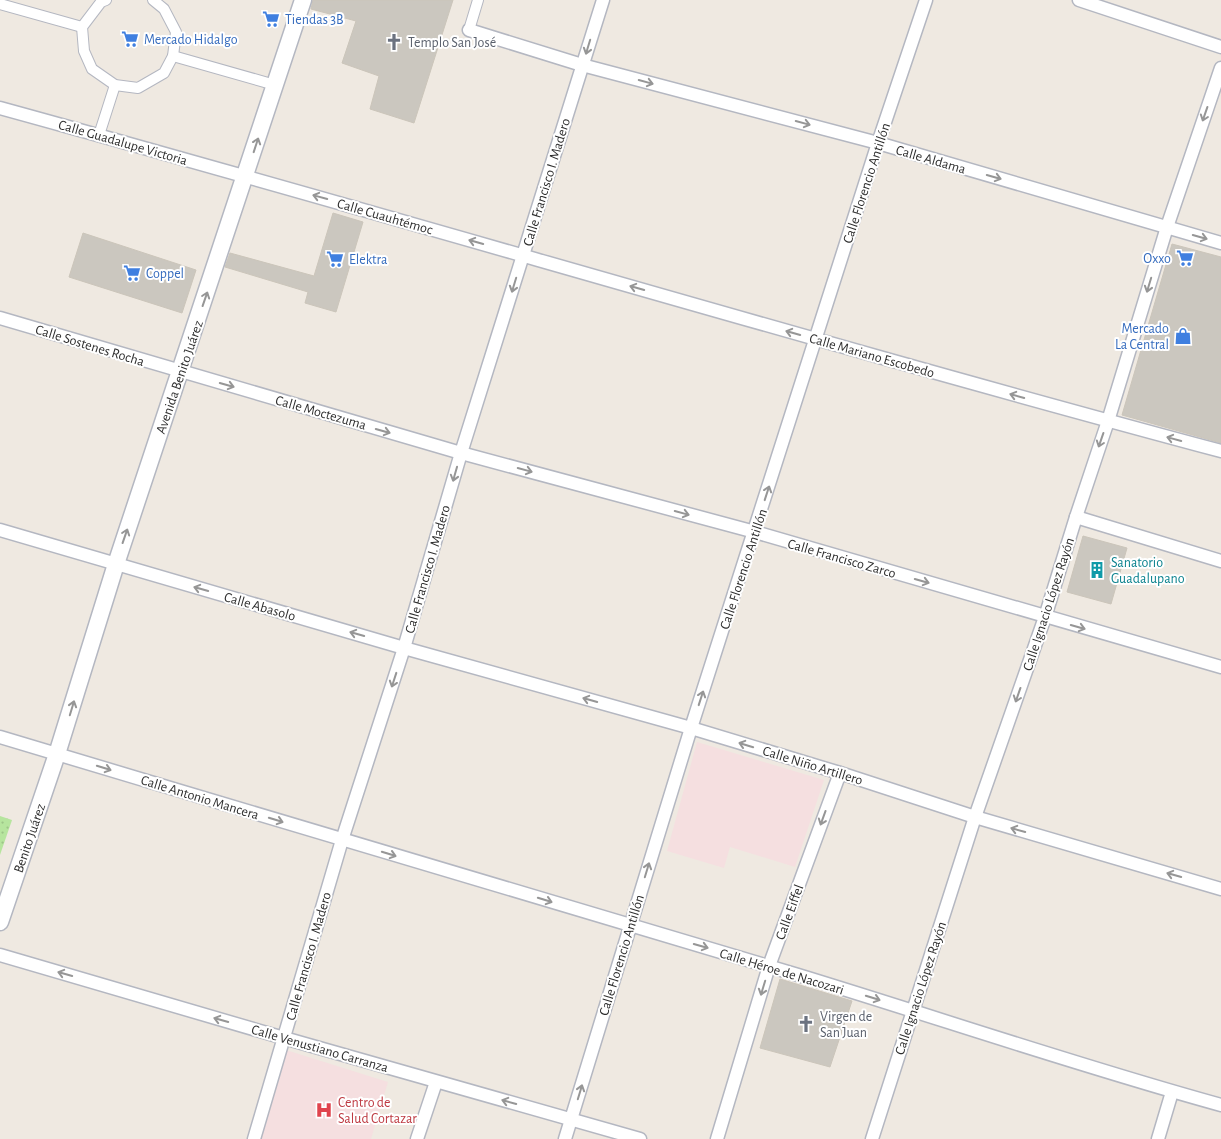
<svg xmlns="http://www.w3.org/2000/svg" width="1221" height="1139" viewBox="0 0 1221 1139" font-family="'Alegreya Sans',sans-serif">
	<style>
		.medical { fill: #f5dfe0 }
		.green { fill: url(#green-dots) }
		.building { fill: #cbc7bf; stroke: #cbc5ba }
		.lines { fill: none; stroke-linecap: round; stroke-linejoin: round }
		.pedestrian-casing { stroke: #b4b7c1; stroke-width: 12 }
		.minor-casing { stroke: #b4b7c1; stroke-width: 15 }
		.tertiary-casing { stroke: #b4b7c1; stroke-width: 19 }
		.pedestrian { stroke: #fff; stroke-width: 10 }
		.minor { stroke: #fff; stroke-width: 12 }
		.tertiary { stroke: #fff; stroke-width: 16 }
		.oneway { stroke: #969696 }
		.labels { text-anchor: middle; stroke-width: 4; stroke-linejoin: round; paint-order: stroke }
		.shop-label { font-size: 14px; fill: #366cbe; stroke: #fff; text-anchor: start }
		.worship-label { font-size: 14px; fill: #5b616d; stroke: #fff; text-anchor: start }
		.street-label { font-size: 14px; fill: #2e2e2e; stroke: #fff }
		.culture-label { font-size: 14px; fill: #0d838f; stroke: #fff; text-anchor: start }
		.health-label { font-size: 14px; fill: #be3a42; stroke: #fff; text-anchor: start }
	</style>
	<defs>
		<pattern id="green-dots" width="8" height="8" patternUnits="userSpaceOnUse" patternTransform="scale(1.25)"><rect width="8" height="8" fill="#b6e59e"/><path d="M2 2h.1M6 6h.1" fill="none" stroke="#9dc588" stroke-width="1.8" stroke-linecap="round"/></pattern>
	</defs>
	<rect width="100%" height="100%" fill="#efe9e1"/>
	<!-- medical -->
	<g class="medical">
		<path d="M 697,742 L 824,780 L 795,867 L 730,847 L 724,868 L 667,851 Z"/>
		<path d="M 286,1050 L 388,1082 L 371,1139 L 259,1139 Z"/>
	</g>
	<!-- green -->
	<path class="green" d="M 0,816 L 12,820 L 0,855 Z"/>
	<!-- building -->
	<g class="building">
		<path d="M 313,0 L 453,0 L 414,123 L 370,109 L 379,76 L 342,63 L 356,21 L 311,9 Z"/>
		<path d="M 333,213 L 363,222 L 336,312 L 305,303 L 308,292 L 225,267 L 230,253 L 314,276 Z"/>
		<path d="M 83,233 L 196,270 L 182,313 L 69,277 Z"/>
		<path d="M 1172,244 L 1221,257 L 1221,443 L 1122,415 Z"/>
		<path d="M 1083,536 L 1127,548 L 1111,604 L 1067,592 Z"/>
		<path d="M 780,979 L 852,1001 L 830,1067 L 760,1048 Z"/>
	</g>
	<g class="lines">
		<!-- pedestrian casing -->
		<g class="pedestrian-casing">
			<g id="pedestrian">
				<path d="M 106,0 L 101,2 L 82,27 L 84,51 L 92,69 L 115,85 L 138,88 L 164,73 L 173,56 L 176,32 L 164,9 L 153,0"/>
				<path d="M 0,4 L 82,27"/>
				<path d="M 469,30 L 478,0"/>
				<path d="M 173,56 L 275,85"/>
				<path d="M 99,135 L 115,85"/>
			</g>
		</g>
		<!-- minor casing -->
		<g class="minor-casing">
			<g id="minor">
				<path d="M 1079,0 L 1221,47"/>
				<path d="M 469,30 L 582,65 L 878,143 L 1221,243"/>
				<path d="M 0,108 C 408,220 813,342 1221,451"/>
				<path d="M 0,318 L 461,453 L 755,532 L 1221,667"/>
				<path d="M 1076,517 L 1221,561"/>
				<path d="M 0,530 L 404,648 L 691,728 L 840,773 L 975,817 L 1221,889"/>
				<path d="M 0,737 C 266,817 533,895 798,975 C 939,1018 1079,1066 1221,1105"/>
				<path d="M 0,955 L 284,1038 L 640,1139"/>
				<path d="M 254,1139 L 342,840 L 404,648 L 461,453 L 603,0"/>
				<path d="M 417,1139 L 436,1082"/>
				<path d="M 565,1139 L 691,728 L 878,143 L 926,0"/>
				<path d="M 717,1139 L 769,966 L 840,773"/>
				<path d="M 872,1139 L 975,817 L 1045,617 L 1076,517 L 1108,421 L 1167,227 L 1221,68"/>
				<path d="M 1158,1139 L 1172,1092"/>
			</g>
		</g>
		<!-- tertiary casing -->
		<g class="tertiary-casing">
			<path id="tertiary" d="M 0,922 L 57,754 L 116,564 L 303,0"/>
		</g>
		<!-- pedestrian -->
		<use href="#pedestrian" class="pedestrian"/>
		<!-- minor -->
		<use href="#minor" class="minor"/>
		<!-- tertiary -->
		<use href="#tertiary" class="tertiary"/>
	</g>
	<!-- one-way arrows -->
	<defs><path id="oneway-shaft" d="M-6 0H5M1.5-3L5.5 0L1.5 3" fill="none" stroke-width="1.6" stroke-linecap="round" stroke-linejoin="round" transform="scale(1.25)"/></defs>
	<g class="oneway">
		<use href="#oneway-shaft" transform="translate(588 47) rotate(107)"/>
		<use href="#oneway-shaft" transform="translate(646 82) rotate(15)"/>
		<use href="#oneway-shaft" transform="translate(1205 114) rotate(109)"/>
		<use href="#oneway-shaft" transform="translate(803 123) rotate(15)"/>
		<use href="#oneway-shaft" transform="translate(256 145) rotate(-72)"/>
		<use href="#oneway-shaft" transform="translate(994 177) rotate(16)"/>
		<use href="#oneway-shaft" transform="translate(320 197) rotate(-165)"/>
		<use href="#oneway-shaft" transform="translate(1200 237) rotate(16)"/>
		<use href="#oneway-shaft" transform="translate(476 242) rotate(-164)"/>
		<use href="#oneway-shaft" transform="translate(514 285) rotate(107)"/>
		<use href="#oneway-shaft" transform="translate(1149 285) rotate(107)"/>
		<use href="#oneway-shaft" transform="translate(637 288) rotate(-164)"/>
		<use href="#oneway-shaft" transform="translate(205 299) rotate(-71)"/>
		<use href="#oneway-shaft" transform="translate(793 333) rotate(-164)"/>
		<use href="#oneway-shaft" transform="translate(227 385) rotate(16)"/>
		<use href="#oneway-shaft" transform="translate(1017 396) rotate(-164)"/>
		<use href="#oneway-shaft" transform="translate(383 431) rotate(16)"/>
		<use href="#oneway-shaft" transform="translate(1174 439) rotate(-165)"/>
		<use href="#oneway-shaft" transform="translate(1101 440) rotate(109)"/>
		<use href="#oneway-shaft" transform="translate(525 470) rotate(15)"/>
		<use href="#oneway-shaft" transform="translate(455 474) rotate(106)"/>
		<use href="#oneway-shaft" transform="translate(767 493) rotate(-72)"/>
		<use href="#oneway-shaft" transform="translate(682 513) rotate(15)"/>
		<use href="#oneway-shaft" transform="translate(125 536) rotate(-71)"/>
		<use href="#oneway-shaft" transform="translate(922 581) rotate(16)"/>
		<use href="#oneway-shaft" transform="translate(201 589) rotate(-164)"/>
		<use href="#oneway-shaft" transform="translate(1078 627) rotate(16)"/>
		<use href="#oneway-shaft" transform="translate(357 634) rotate(-164)"/>
		<use href="#oneway-shaft" transform="translate(394 680) rotate(108)"/>
		<use href="#oneway-shaft" transform="translate(1018 695) rotate(109)"/>
		<use href="#oneway-shaft" transform="translate(701 698) rotate(-72)"/>
		<use href="#oneway-shaft" transform="translate(590 700) rotate(-164)"/>
		<use href="#oneway-shaft" transform="translate(72 708) rotate(-73)"/>
		<use href="#oneway-shaft" transform="translate(746 745) rotate(-163)"/>
		<use href="#oneway-shaft" transform="translate(104 768) rotate(17)"/>
		<use href="#oneway-shaft" transform="translate(823 818) rotate(110)"/>
		<use href="#oneway-shaft" transform="translate(276 820) rotate(17)"/>
		<use href="#oneway-shaft" transform="translate(1018 830) rotate(-164)"/>
		<use href="#oneway-shaft" transform="translate(389 854) rotate(17)"/>
		<use href="#oneway-shaft" transform="translate(647 870) rotate(-73)"/>
		<use href="#oneway-shaft" transform="translate(1174 875) rotate(-164)"/>
		<use href="#oneway-shaft" transform="translate(545 900) rotate(17)"/>
		<use href="#oneway-shaft" transform="translate(701 946) rotate(16)"/>
		<use href="#oneway-shaft" transform="translate(65 974) rotate(-164)"/>
		<use href="#oneway-shaft" transform="translate(763 988) rotate(107)"/>
		<use href="#oneway-shaft" transform="translate(873 998) rotate(17)"/>
		<use href="#oneway-shaft" transform="translate(221 1020) rotate(-164)"/>
		<use href="#oneway-shaft" transform="translate(580 1092) rotate(-73)"/>
		<use href="#oneway-shaft" transform="translate(509 1102) rotate(-164)"/>
	</g>
	<!-- icons -->
	<defs>
		<g id="supermarket-bare" transform="scale(1.35)"><path d="M-6-5.5h2.5l.6 2H6L4.5 2H-2.5L-4.4-4H-6ZM-1.5 3.2a1.3 1.3 0 1 0 .1 0ZM3 3.2a1.3 1.3 0 1 0 .1 0Z" fill="#3f7fe0" stroke="#fff" stroke-width="2.5" paint-order="stroke"/></g>
		<g id="church-bare" transform="scale(1.35)"><path d="M-1.2-6h2.4v3.5h3.3v2.4h-3.3V6h-2.4V-.1h-3.3v-2.4h3.3Z" fill="#6b7280" stroke="#fff" stroke-width="2.5" paint-order="stroke"/></g>
		<g id="shop-bare" transform="scale(1.35)"><path d="M-5-2.5h2.3a2.7 3.5 0 0 1 5.4 0H5L5.5 6h-11ZM-1.5-2.5h3a1.5 2.3 0 0 0-3 0Z" fill="#3f7fe0" stroke="#fff" stroke-width="2.5" paint-order="stroke"/></g>
		<g id="building-bare" transform="scale(1.35)"><path d="M-4-6H4V6H1V3H-1V6H-4ZM-2.5-4.3h1.7v1.8h-1.7ZM.8-4.3h1.7v1.8H.8ZM-2.5-1h1.7V.8h-1.7ZM.8-1h1.7V.8H.8Z" fill="#0f9aa8" stroke="#fff" stroke-width="2.5" paint-order="stroke"/></g>
		<g id="hospital-bare" transform="scale(1.35)"><path d="M-5-5h3v3.5h4V-5h3V5h-3V1.5h-4V5h-3Z" fill="#e0444e" stroke="#fff" stroke-width="2.5" paint-order="stroke"/></g>
	</defs>
	<g fill-rule="evenodd">
		<use href="#supermarket-bare" x="271" y="19"/>
		<use href="#supermarket-bare" x="130" y="39"/>
		<use href="#church-bare" x="394" y="42"/>
		<use href="#supermarket-bare" x="1185" y="258"/>
		<use href="#supermarket-bare" x="335" y="259"/>
		<use href="#supermarket-bare" x="132" y="273"/>
		<use href="#shop-bare" x="1183" y="336"/>
		<use href="#building-bare" x="1097" y="570"/>
		<use href="#church-bare" x="806" y="1024"/>
		<use href="#hospital-bare" x="324" y="1110"/>
	</g>
	<g class="labels">
		<!-- shop labels -->
		<g class="shop-label">
			<text x="285" y="24">Tiendas 3B</text>
			<text x="144" y="44">Mercado Hidalgo</text>
			<text x="1171" y="263" text-anchor="end">Oxxo</text>
			<text x="349" y="264">Elektra</text>
			<text x="146" y="278">Coppel</text>
			<text x="1169" y="333" text-anchor="end">Mercado<tspan x="1169" dy="16">La Central</tspan></text>
		</g>
		<!-- worship labels -->
		<g class="worship-label">
			<text x="408" y="47">Templo San José</text>
			<text x="820" y="1021">Virgen de<tspan x="820" dy="16">San Juan</tspan></text>
		</g>
		<!-- street labels -->
		<g class="street-label">
			<text transform="translate(123 142) rotate(16)" y="5">Calle Guadalupe Victoria</text>
			<text transform="translate(931 159) rotate(16)" y="5">Calle Aldama</text>
			<text transform="translate(546 182) rotate(-73)" y="5">Calle Francisco I. Madero</text>
			<text transform="translate(866 183) rotate(-72)" y="5">Calle Florencio Antillón</text>
			<text transform="translate(385 216) rotate(16)" y="5">Calle Cuauhtémoc</text>
			<text transform="translate(90 345) rotate(17)" y="5">Calle Sostenes Rocha</text>
			<text transform="translate(872 355) rotate(16)" y="5">Calle Mariano Escobedo</text>
			<text transform="translate(179 377) rotate(-71)" y="5">Avenida Benito Juárez</text>
			<text transform="translate(321 412) rotate(16)" y="5">Calle Moctezuma</text>
			<text transform="translate(842 558) rotate(16)" y="5">Calle Francisco Zarco</text>
			<text transform="translate(427 569) rotate(-74)" y="5">Calle Francisco I. Madero</text>
			<text transform="translate(743 569) rotate(-72)" y="5">Calle Florencio Antillón</text>
			<text transform="translate(1048 604) rotate(-72)" y="5">Calle Ignacio López Rayón</text>
			<text transform="translate(260 606) rotate(16)" y="5">Calle Abasolo</text>
			<text transform="translate(813 765) rotate(17)" y="5">Calle Niño Artillero</text>
			<text transform="translate(200 797) rotate(17)" y="5">Calle Antonio Mancera</text>
			<text transform="translate(29 838) rotate(-71)" y="5">Benito Juárez</text>
			<text transform="translate(789 912) rotate(-70)" y="5">Calle Eiffel</text>
			<text transform="translate(621 955) rotate(-73)" y="5">Calle Florencio Antillón</text>
			<text transform="translate(308 956) rotate(-74)" y="5">Calle Francisco I. Madero</text>
			<text transform="translate(782 971) rotate(17)" y="5">Calle Héroe de Nacozari</text>
			<text transform="translate(920 988) rotate(-72)" y="5">Calle Ignacio López Rayón</text>
			<text transform="translate(320 1048) rotate(16)" y="5">Calle Venustiano Carranza</text>
		</g>
		<!-- culture labels -->
		<g class="culture-label">
			<text x="1111" y="567">Sanatorio<tspan x="1111" dy="16">Guadalupano</tspan></text>
		</g>
		<!-- health labels -->
		<g class="health-label">
			<text x="338" y="1107">Centro de<tspan x="338" dy="16">Salud Cortazar</tspan></text>
		</g>
	</g>
</svg>
